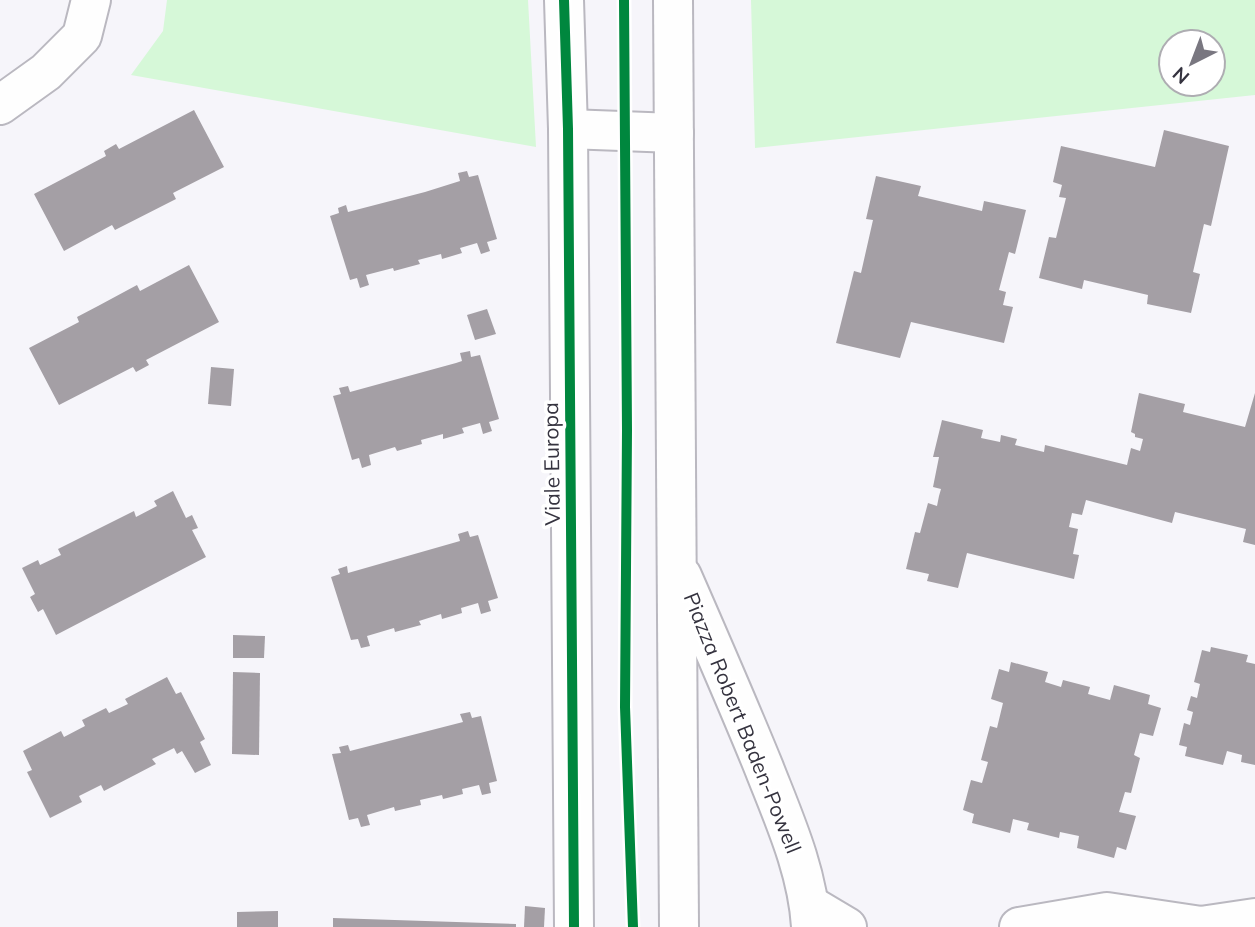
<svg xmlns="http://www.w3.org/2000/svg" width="1255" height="927" viewBox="0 0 1255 927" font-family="Mulish,sans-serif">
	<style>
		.green { fill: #d6f8d8; fill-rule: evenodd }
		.building { fill: #a49fa5 }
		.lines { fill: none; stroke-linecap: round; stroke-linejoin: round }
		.minor-casing { stroke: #bab8c0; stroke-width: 42 }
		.minor { stroke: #fefefe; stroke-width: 38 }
		.cycleway-casing { stroke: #fff; stroke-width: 15 }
		.cycleway { stroke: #00873e; stroke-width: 10 }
		.labels { text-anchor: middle; stroke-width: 7; stroke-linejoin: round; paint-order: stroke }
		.street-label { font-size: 21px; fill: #35333f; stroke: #fff }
	</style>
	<rect width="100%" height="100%" fill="#f6f5fa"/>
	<!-- green -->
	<g class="green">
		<path d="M 167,0 L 528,0 L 536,147 L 131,75 L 163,31 Z"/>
		<path d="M 751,0 L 1255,0 L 1255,95 L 755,148 ZM 1171,42 L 1213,42 L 1213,84 L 1171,84 Z"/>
	</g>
	<!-- building -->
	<g class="building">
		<path d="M 194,110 L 224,167 L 173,193 L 176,199 L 115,230 L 112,225 L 64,251 L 34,194 L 106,156 L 104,151 L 116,144 L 119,149 Z"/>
		<path d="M 1164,130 L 1229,146 L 1211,226 L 1204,224 L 1193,272 L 1200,274 L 1191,313 L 1147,304 L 1148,295 L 1084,280 L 1082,289 L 1039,278 L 1049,237 L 1056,238 L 1066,198 L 1059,197 L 1062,185 L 1053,182 L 1061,146 L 1155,167 Z"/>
		<path d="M 467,171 L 469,177 L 478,175 L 497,239 L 487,242 L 490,251 L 481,254 L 477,243 L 460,248 L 462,253 L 442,259 L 441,254 L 418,260 L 420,264 L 394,271 L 393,268 L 366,275 L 369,285 L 360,288 L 357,278 L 350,280 L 330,216 L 339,213 L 338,208 L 346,205 L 348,212 L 425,192 L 460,181 L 458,173 Z"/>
		<path d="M 876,176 L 921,186 L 918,196 L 982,211 L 984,201 L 1026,210 L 1015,254 L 1009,252 L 999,290 L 1006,292 L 1003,305 L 1013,307 L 1004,343 L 911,322 L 900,358 L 836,343 L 854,271 L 861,273 L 873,220 L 866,219 Z"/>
		<path d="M 189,265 L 219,322 L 146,360 L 149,365 L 136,372 L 133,367 L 59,405 L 29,348 L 79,322 L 77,317 L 98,306 L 137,285 L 140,291 Z"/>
		<path d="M 487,309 L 496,334 L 475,340 L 467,315 Z"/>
		<path d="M 470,351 L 471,357 L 480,355 L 499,419 L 489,422 L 492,431 L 483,434 L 480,423 L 462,428 L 464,433 L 443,439 L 443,434 L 421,440 L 422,444 L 397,451 L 395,447 L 369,455 L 371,465 L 362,468 L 359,458 L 352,460 L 333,396 L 341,394 L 339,388 L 348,386 L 350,392 L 456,363 L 462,361 L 460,353 Z"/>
		<path d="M 211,367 L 234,369 L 231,406 L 208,404 Z"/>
		<path d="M 1139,393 L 1185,404 L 1183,412 L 1245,427 L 1255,393 L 1255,545 L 1243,542 L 1246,529 L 1175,512 L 1172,523 L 1086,500 L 1082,515 L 1072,513 L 1069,527 L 1078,529 L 1073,554 L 1079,555 L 1074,579 L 967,553 L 958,588 L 927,581 L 929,574 L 906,569 L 915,532 L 920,533 L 928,503 L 937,506 L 939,496 L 941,489 L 933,487 L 939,457 L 933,457 L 942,420 L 983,430 L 981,438 L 1000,442 L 1001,435 L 1017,439 L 1015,445 L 1044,452 L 1045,445 L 1127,465 L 1131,448 L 1140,451 L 1143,439 L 1135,437 L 1135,434 L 1131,432 Z"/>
		<path d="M 173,491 L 186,518 L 192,515 L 198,528 L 192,530 L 206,557 L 56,635 L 43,609 L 38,612 L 30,597 L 35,594 L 22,568 L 38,560 L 40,565 L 61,555 L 58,549 L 134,511 L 136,517 L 157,506 L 154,501 Z"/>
		<path d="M 468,531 L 470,537 L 478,535 L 498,598 L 488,601 L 491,611 L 481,614 L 478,603 L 461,608 L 462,613 L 442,619 L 441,614 L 419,621 L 421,625 L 395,632 L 394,628 L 367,636 L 370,646 L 361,648 L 358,639 L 351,640 L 331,577 L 340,574 L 338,569 L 347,566 L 348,573 L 460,541 L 458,534 Z"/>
		<path d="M 233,635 L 265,636 L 264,658 L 233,658 Z"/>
		<path d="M 1211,647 L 1248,655 L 1246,662 L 1255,664 L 1255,765 L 1241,762 L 1242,755 L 1227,751 L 1223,765 L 1185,756 L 1187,747 L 1179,745 L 1184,723 L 1190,725 L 1193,712 L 1187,710 L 1191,696 L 1197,698 L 1200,684 L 1194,682 L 1202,650 L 1210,652 Z"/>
		<path d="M 1011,662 L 1048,672 L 1045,682 L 1061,687 L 1063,680 L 1090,687 L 1088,694 L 1110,700 L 1114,685 L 1150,695 L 1148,704 L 1161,708 L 1153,736 L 1140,733 L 1134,755 L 1140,758 L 1131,793 L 1125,792 L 1119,812 L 1136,816 L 1126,850 L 1117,847 L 1114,858 L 1077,848 L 1079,836 L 1060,832 L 1059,838 L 1027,830 L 1029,823 L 1013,819 L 1010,833 L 972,823 L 974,814 L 963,810 L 971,780 L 982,783 L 988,762 L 981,760 L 990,726 L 997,728 L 1003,703 L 991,699 L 999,669 L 1009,672 Z"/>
		<path d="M 233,672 L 260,673 L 259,755 L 232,754 Z"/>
		<path d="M 167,677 L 176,694 L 181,692 L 205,739 L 200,742 L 211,765 L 195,773 L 182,751 L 177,754 L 174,748 L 152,759 L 156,764 L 104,791 L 101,785 L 79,796 L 82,802 L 50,818 L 27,772 L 32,770 L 23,751 L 61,731 L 64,737 L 85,726 L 82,720 L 106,708 L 109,713 L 128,704 L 125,699 Z"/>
		<path d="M 470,712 L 472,718 L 481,716 L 497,781 L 489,783 L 491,793 L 482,795 L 479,785 L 462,789 L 463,794 L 443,799 L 442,795 L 420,800 L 421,805 L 395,811 L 394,807 L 367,815 L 370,825 L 361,827 L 358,818 L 349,820 L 332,754 L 341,753 L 339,747 L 348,745 L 350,751 L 463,722 L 460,714 Z"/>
		<path d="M 525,906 L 545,908 L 544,927 L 524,927 Z"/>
		<path d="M 278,911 L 278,927 L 237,927 L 237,912 Z"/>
		<path d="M 333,918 L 516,924 L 516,927 L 333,927 Z"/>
	</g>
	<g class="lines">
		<!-- minor casing -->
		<g class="minor-casing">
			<g id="minor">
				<path d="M 564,0 L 568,129 L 574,927"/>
				<path d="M 673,0 L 679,927"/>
				<path d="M 0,105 L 46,72 L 82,36 L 91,0"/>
				<path d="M 568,129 L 674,133"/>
				<path d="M 682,576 C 710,640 738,704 764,768 C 784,819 808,872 811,927"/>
				<path d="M 810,905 L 847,927"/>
				<path d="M 1019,927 L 1107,912 L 1201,926 L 1255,918"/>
			</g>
		</g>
		<!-- minor -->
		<use href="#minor" class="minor"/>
		<!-- cycleway casing -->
		<g class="cycleway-casing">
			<g id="cycleway">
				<path d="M 564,0 L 568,129 L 574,927"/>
				<path d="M 624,0 L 627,430 L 625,707 L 633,927"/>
			</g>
		</g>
		<!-- cycleway -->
		<use href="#cycleway" class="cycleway"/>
	</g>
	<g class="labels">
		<!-- street labels -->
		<g class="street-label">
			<text transform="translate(552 464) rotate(-91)" y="7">Viale Europa</text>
			<text transform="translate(742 723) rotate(68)" y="7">Piazza Robert Baden-Powell</text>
		</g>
	</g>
	<!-- north arrow -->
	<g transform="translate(1192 63) rotate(222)"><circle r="33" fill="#ffffff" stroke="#aeadb2" stroke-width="2"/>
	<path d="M0-5L12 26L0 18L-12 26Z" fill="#797780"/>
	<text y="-10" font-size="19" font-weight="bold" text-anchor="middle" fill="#35333f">N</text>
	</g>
</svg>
